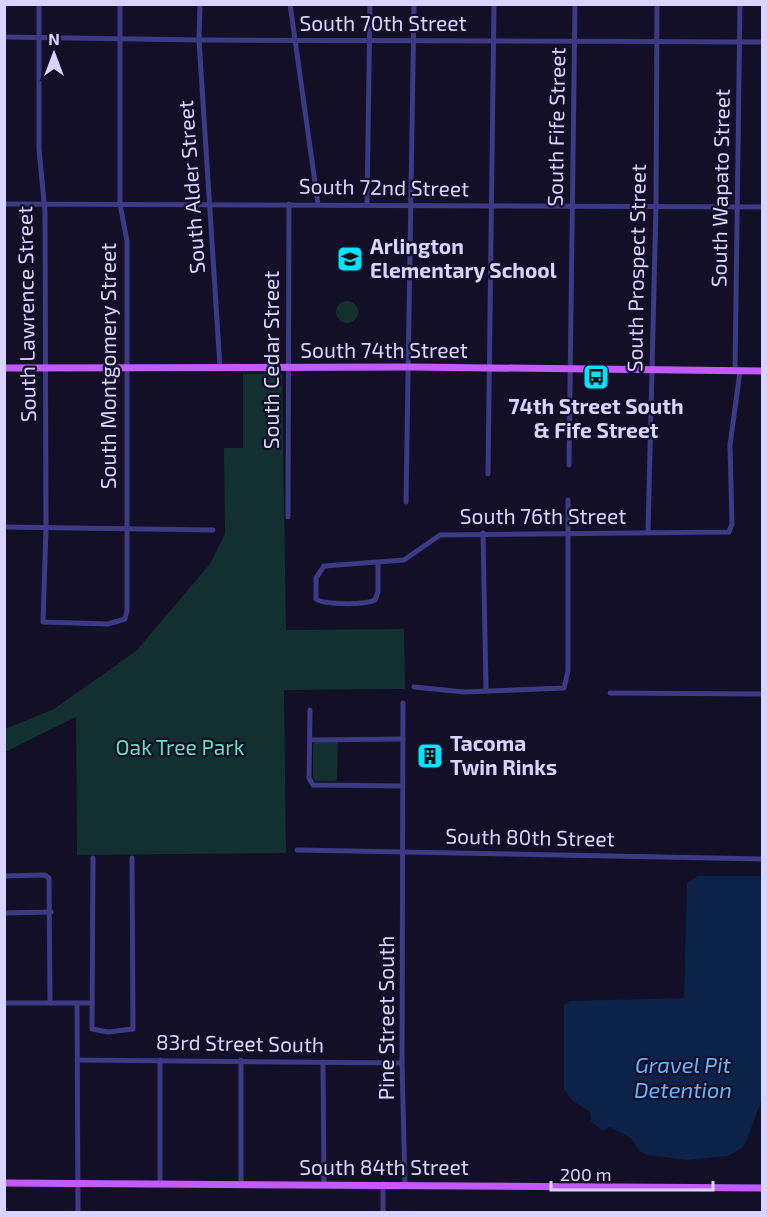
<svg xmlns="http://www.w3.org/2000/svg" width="767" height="1217" viewBox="0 0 767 1217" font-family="'Exo 2',sans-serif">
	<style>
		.green { fill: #12302f }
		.water { fill: #0c2248 }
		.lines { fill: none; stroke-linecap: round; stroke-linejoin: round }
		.minor { stroke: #3d3a85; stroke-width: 5 }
		.major { stroke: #c25bff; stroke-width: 7 }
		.labels { text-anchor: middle; stroke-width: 4.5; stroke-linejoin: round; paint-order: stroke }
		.street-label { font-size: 21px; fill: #d9d4ff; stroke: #130f26 }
		.poi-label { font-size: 21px; font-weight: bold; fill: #d9d4ff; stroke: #130f26; text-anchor: start }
		.park-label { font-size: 21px; fill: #5fe0c0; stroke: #130f26 }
		.water-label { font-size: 22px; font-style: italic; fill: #62b6ff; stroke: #130f26 }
	</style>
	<rect width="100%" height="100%" fill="#130f26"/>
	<!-- green -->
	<g class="green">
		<circle cx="347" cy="312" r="11"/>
		<path d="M 243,374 L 282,374 L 286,630 L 404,629 L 405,689 L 284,690 L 286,853 L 77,855 L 76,717 L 5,752 L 5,729 L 54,709 L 136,651 L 210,564 L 225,534 L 224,448 L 243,448 Z"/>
		<path d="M 338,741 L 337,779 L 335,781 L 315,781 L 313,776 L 313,745 L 315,742 Z"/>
	</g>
	<!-- water -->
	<path class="water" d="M 698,876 L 762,876 L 762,1099 L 746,1142 L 741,1149 L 727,1156 L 688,1160 L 648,1155 L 639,1151 L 631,1138 L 610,1127 L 603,1131 L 591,1121 L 590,1112 L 572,1100 L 564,1090 L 564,1005 L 570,1001 L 684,998 L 687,883 Z"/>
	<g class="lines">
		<!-- minor -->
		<g class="minor">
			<path d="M 39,4 L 39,149 L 45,212 L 46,528 L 43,622 L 108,624 L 125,619 L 127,611 L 127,241 L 120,204 L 120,4"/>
			<path d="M 200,4 L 199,40 L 220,367"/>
			<path d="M 290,4 L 318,204"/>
			<path d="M 4,37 L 199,40 L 762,42"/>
			<path d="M 4,204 L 762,207"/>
			<path d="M 367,205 L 370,4"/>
			<path d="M 735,371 L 740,4"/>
			<path d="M 569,465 L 575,4"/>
			<path d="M 488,474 L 494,4"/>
			<path d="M 406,502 L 414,4"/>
			<path d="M 288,517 L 289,204"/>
			<path d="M 4,527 L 213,530"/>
			<path d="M 483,533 L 486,689"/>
			<path d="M 648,533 L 656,206 L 657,4"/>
			<path d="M 378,562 L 378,592 L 375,600 C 365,605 325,605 316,599 L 316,578 L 324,566 L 404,560 L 440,535 L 729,532 L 732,524 L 730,445 L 740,371"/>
			<path d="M 414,687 L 464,692 L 564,688 L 568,671 L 568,500"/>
			<path d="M 610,693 L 762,694"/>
			<path d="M 403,703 L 402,1063 L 405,1184"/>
			<path d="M 310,710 L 309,778 L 313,785 L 403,786"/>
			<path d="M 310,740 L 403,739"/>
			<path d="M 297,850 L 762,859"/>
			<path d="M 93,858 L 92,1029 L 108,1032 L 133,1029 L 132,858"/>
			<path d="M 4,876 L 45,875 L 49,878 L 50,1003"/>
			<path d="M 4,913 L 51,912"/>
			<path d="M 4,1003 L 91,1003"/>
			<path d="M 77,1003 L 78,1212"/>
			<path d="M 78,1060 L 402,1063"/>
			<path d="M 160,1060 L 160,1183"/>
			<path d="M 323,1062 L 324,1184"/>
			<path d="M 241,1184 L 241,1060"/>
			<path d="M 383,1184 L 383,1212"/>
		</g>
		<!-- major -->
		<g class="major">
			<path d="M 4,368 L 410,367 L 762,371"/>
			<path d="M 4,1183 L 762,1188"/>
		</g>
	</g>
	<!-- icons -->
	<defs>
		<g id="school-square" transform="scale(1.35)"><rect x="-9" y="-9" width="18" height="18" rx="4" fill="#00e5ff" stroke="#130f26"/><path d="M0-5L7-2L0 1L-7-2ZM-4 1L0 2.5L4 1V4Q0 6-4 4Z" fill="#111"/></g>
		<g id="bus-square" transform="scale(1.35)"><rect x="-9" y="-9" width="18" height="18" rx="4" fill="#00e5ff" stroke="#130f26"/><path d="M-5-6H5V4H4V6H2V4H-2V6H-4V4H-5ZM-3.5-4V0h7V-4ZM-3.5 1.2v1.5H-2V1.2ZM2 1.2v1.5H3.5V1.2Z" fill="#111"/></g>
		<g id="building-square" transform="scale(1.35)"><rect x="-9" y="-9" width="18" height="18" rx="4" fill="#00e5ff" stroke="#130f26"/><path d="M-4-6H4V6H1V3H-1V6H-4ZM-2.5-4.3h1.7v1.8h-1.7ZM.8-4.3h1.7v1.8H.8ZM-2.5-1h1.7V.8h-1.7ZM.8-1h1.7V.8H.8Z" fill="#111"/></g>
	</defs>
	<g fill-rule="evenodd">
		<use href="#school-square" x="350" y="259"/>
		<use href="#bus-square" x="596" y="377"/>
		<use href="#building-square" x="430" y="756"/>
	</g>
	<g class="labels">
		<!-- street labels -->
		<g class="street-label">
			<text x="383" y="31">South 70th Street</text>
			<text transform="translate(557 127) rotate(-89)" y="7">South Fife Street</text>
			<text transform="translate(192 187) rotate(-94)" y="7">South Alder Street</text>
			<text transform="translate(384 188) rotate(1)" y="7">South 72nd Street</text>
			<text transform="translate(721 188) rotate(-89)" y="7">South Wapato Street</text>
			<text transform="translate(637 268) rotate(-89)" y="7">South Prospect Street</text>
			<text transform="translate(27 314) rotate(-91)" y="7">South Lawrence Street</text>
			<text x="384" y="358">South 74th Street</text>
			<text transform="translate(272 360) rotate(-90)" y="7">South Cedar Street</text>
			<text transform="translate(109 366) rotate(-90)" y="7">South Montgomery Street</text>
			<text x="543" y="524">South 76th Street</text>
			<text transform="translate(530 838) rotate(1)" y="7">South 80th Street</text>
			<text transform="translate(387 1018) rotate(-90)" y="7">Pine Street South</text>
			<text transform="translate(240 1044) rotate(1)" y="7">83rd Street South</text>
			<text x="384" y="1175">South 84th Street</text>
		</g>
		<!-- poi labels -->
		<g class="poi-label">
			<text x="370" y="254">Arlington<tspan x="370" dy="24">Elementary School</tspan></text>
			<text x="596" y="414" text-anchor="middle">74th Street South<tspan x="596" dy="24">&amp; Fife Street</tspan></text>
			<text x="450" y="751">Tacoma<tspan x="450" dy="24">Twin Rinks</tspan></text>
		</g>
		<!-- park labels -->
		<g class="park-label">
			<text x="180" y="755">Oak Tree Park</text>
		</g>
		<!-- water labels -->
		<g class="water-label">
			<text x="683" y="1073">Gravel Pit<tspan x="683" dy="25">Detention</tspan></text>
		</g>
	</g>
	<!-- border -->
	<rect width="767" height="1217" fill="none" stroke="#d9d4ff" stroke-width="12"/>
	<!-- north arrow -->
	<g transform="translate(54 54)" stroke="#130f26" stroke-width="4.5" paint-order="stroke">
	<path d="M0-4.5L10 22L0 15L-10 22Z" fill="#d9d4ff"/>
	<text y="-9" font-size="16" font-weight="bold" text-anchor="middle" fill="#d9d4ff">N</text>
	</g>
	<!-- scale -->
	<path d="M551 1181v9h162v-9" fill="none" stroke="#d9d4ff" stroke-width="3"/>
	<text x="560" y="1181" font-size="18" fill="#d9d4ff" stroke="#130f26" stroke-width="4.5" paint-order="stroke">200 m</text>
</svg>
